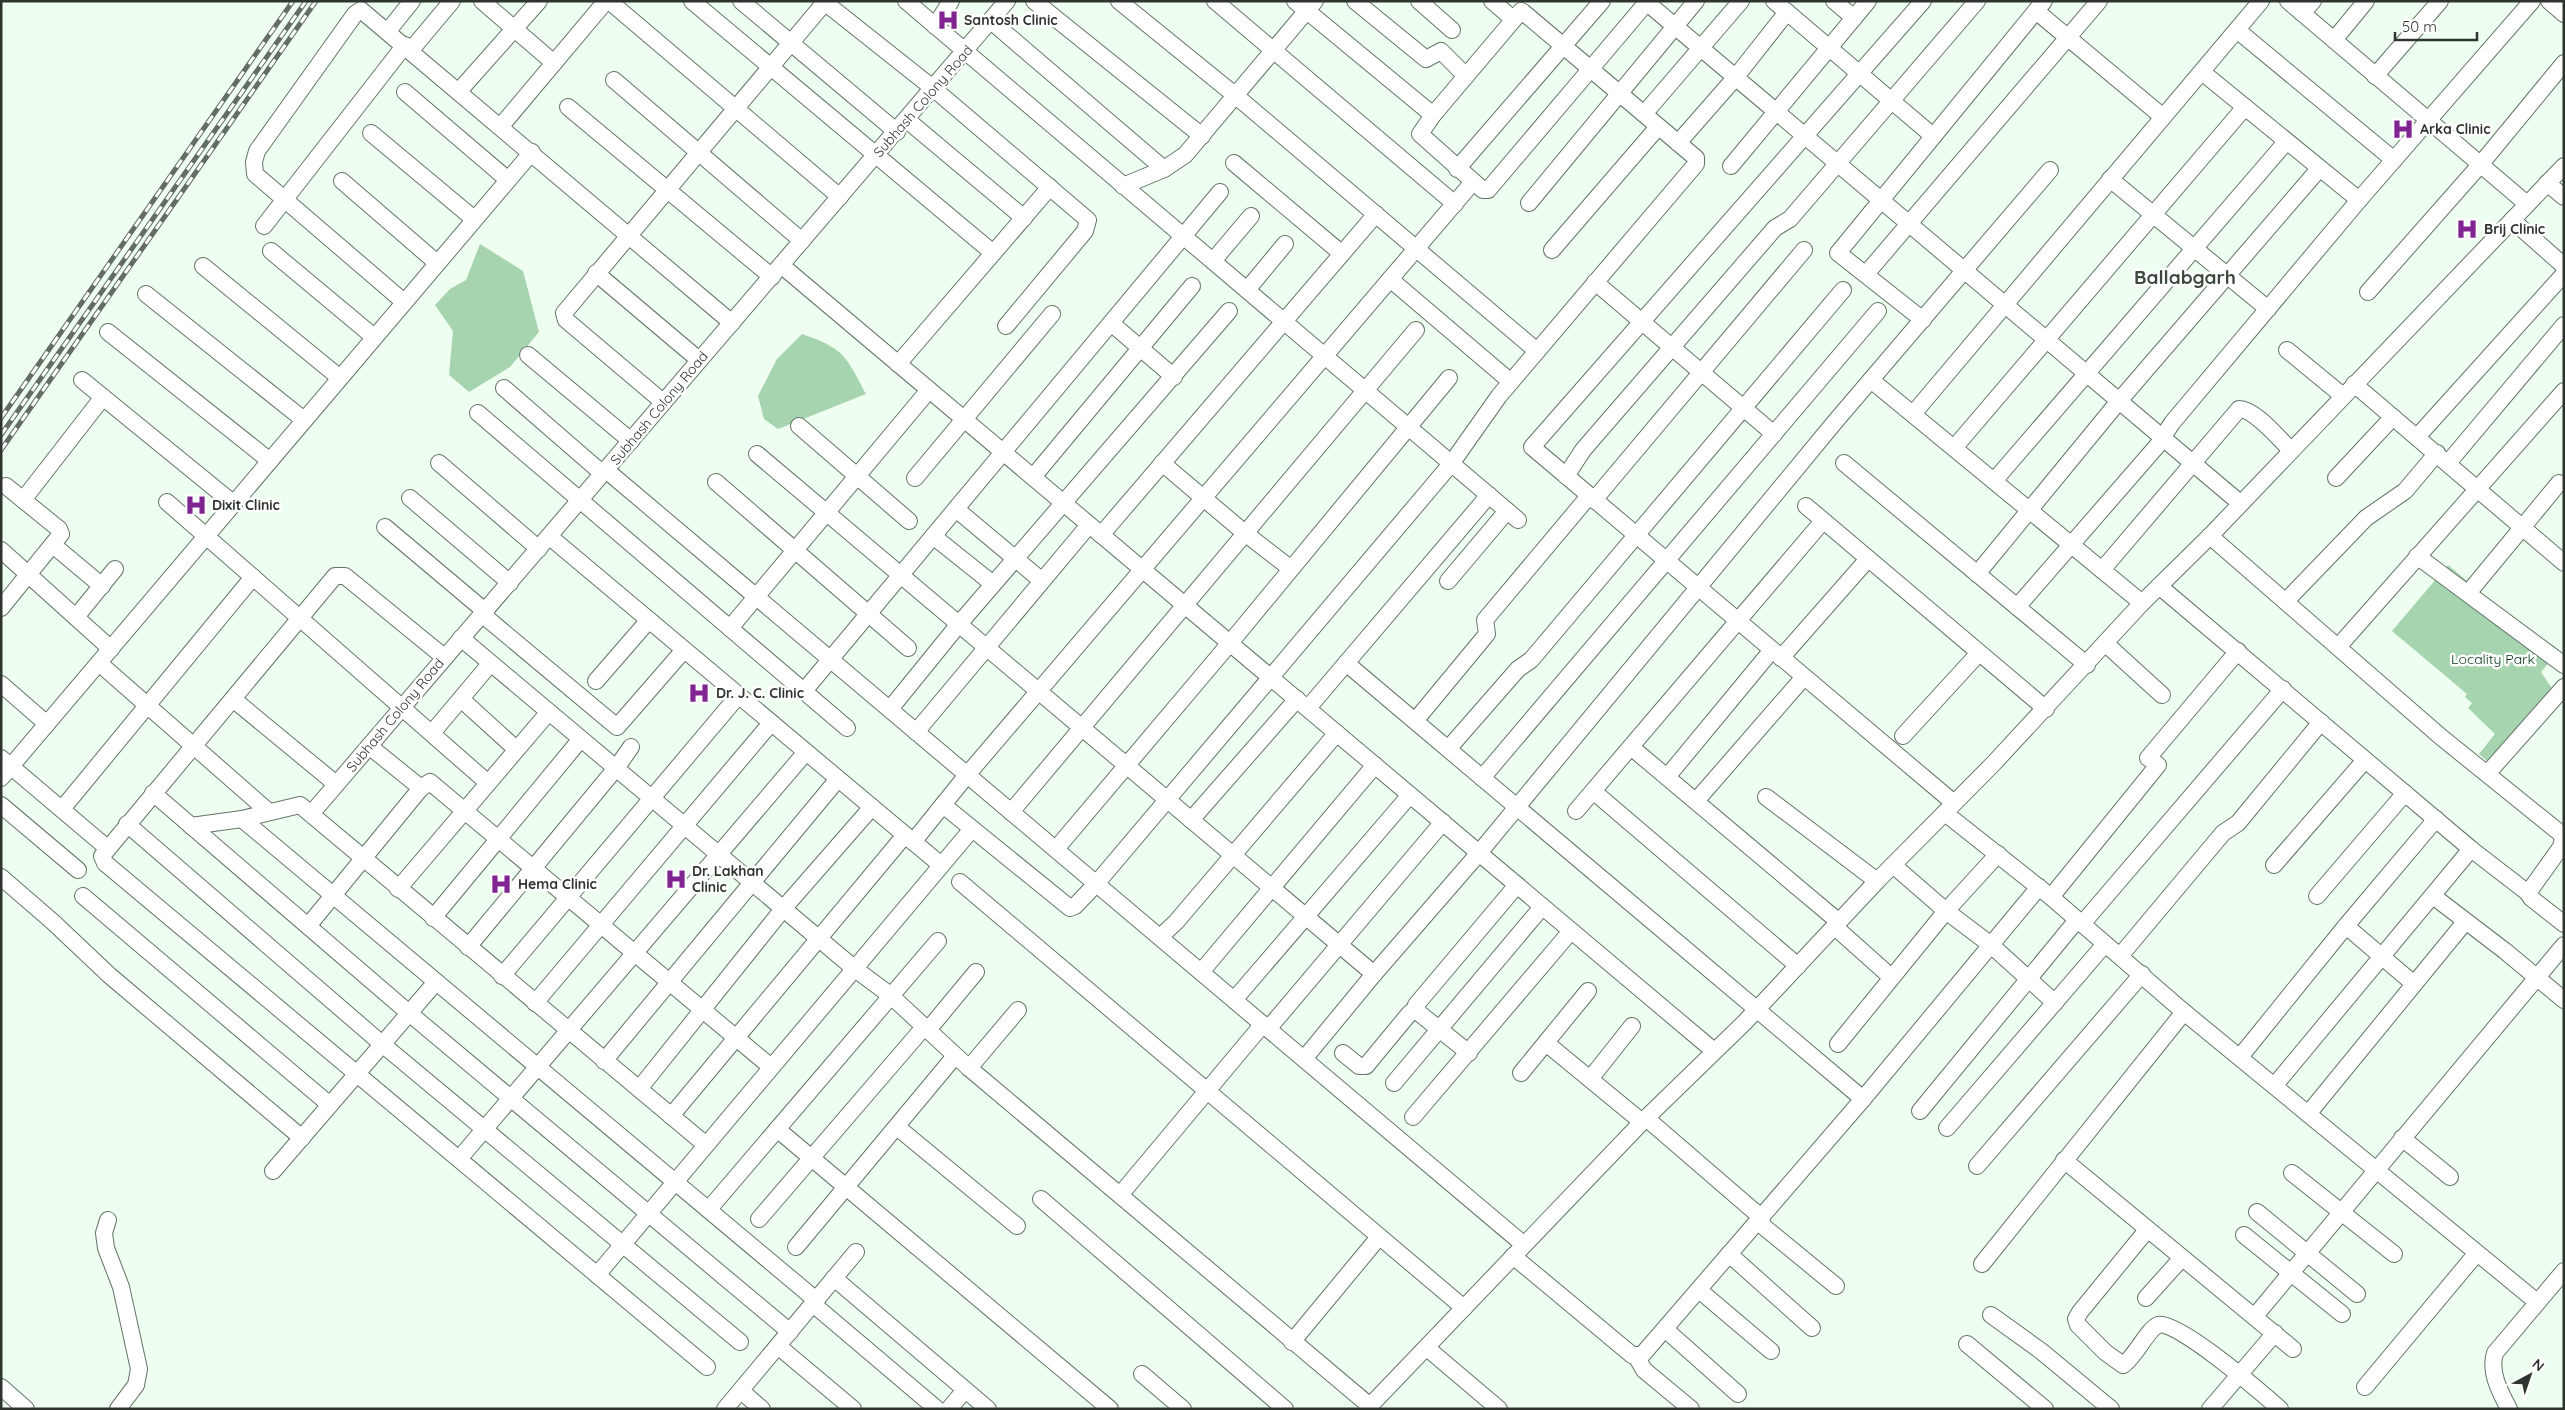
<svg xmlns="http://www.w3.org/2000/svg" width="2565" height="1410" viewBox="0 0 2565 1410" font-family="Quicksand,sans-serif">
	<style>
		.green { fill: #a6d4ae }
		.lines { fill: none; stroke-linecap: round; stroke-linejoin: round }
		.minor-casing { stroke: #657468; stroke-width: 18 }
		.minor { stroke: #fff; stroke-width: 16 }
		.rail-casing { stroke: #636d65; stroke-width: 5 }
		.rail { stroke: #fff; stroke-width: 3; stroke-dasharray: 9; stroke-linecap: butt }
		.labels { text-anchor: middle; stroke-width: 5; stroke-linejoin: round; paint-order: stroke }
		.poi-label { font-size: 14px; font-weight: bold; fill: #2e352f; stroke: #fff; text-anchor: start }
		.street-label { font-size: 14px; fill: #2e352f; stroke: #fff }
		.park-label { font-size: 14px; fill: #023614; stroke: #fff }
		.district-label { font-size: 19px; font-weight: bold; fill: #3c493e; stroke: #fff }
	</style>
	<rect width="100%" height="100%" fill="#eefef0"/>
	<!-- green -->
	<g class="green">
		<path d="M 480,244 L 523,271 L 539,332 L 510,367 L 469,392 L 449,375 L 453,331 L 435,305 L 450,289 L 466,280 Z"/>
		<path d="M 802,334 C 845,349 846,356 866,394 L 778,429 L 764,419 L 758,396 L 777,359 Z"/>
		<path d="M 2448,565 L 2555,655 L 2541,672 L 2555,693 L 2493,766 L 2479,754 L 2495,734 L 2468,708 L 2472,703 L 2465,697 L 2467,694 L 2392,631 Z"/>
	</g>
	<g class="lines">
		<!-- minor casing -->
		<g class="minor-casing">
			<g id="minor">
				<path d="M 482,1 L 554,63"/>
				<path d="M 609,1 L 840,197"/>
				<path d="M 692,1 L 993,253"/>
				<path d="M 741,1 L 897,132"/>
				<path d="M 823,1 L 934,89 L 1088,220 L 1085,231 L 1006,326"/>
				<path d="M 906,1 L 1518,520"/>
				<path d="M 1034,1 L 1202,136"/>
				<path d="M 1119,1 L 1236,96 L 1537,351"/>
				<path d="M 1215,1 L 1455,204"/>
				<path d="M 1295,1 L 1433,115"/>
				<path d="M 1355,1 L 1426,59 L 1441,51 L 1466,76"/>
				<path d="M 1419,1 L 1452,30"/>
				<path d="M 1492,1 L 1513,19"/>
				<path d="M 1645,1 L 2240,503"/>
				<path d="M 1774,1 L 1933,136"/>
				<path d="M 1834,1 L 1854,18"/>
				<path d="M 1923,1 L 1532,447 L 1954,803"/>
				<path d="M 2288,1 L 2527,204"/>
				<path d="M 2549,1 L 2564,14"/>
				<path d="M 2036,11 L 2163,117"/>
				<path d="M 2302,13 L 2313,1"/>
				<path d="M 991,21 L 1164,169"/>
				<path d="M 935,26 L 951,1"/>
				<path d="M 2237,30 L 2394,160"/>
				<path d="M 388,31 L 412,1"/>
				<path d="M 2334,40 L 2366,1"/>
				<path d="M 411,50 L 452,1"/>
				<path d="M 2202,72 L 2359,200"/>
				<path d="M 2375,76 L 2440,1"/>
				<path d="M 614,80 L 802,241"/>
				<path d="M 459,91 L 539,1"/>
				<path d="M 405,92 L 508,180"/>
				<path d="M 568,107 L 772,277"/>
				<path d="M 1644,114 L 1741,1"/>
				<path d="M 907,120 L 1024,218"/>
				<path d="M 501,126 L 606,1"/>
				<path d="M 371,133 L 474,219"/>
				<path d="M 1678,143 L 1735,78 L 1787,12"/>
				<path d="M 1234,163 L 1341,253"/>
				<path d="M 1731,166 L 1868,1"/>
				<path d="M 1457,169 L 1602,1"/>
				<path d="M 2110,179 L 2268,309"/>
				<path d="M 342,181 L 437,263"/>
				<path d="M 2547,183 L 2564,197"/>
				<path d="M 1123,186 L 1164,169 L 1185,155 L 1315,1"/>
				<path d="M 1529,203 L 1696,1"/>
				<path d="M 2512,220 L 2564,266"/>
				<path d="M 264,226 L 405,45"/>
				<path d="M 1552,250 L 1658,127"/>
				<path d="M 271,251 L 374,337"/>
				<path d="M 1213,261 L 1251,216"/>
				<path d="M 781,265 L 1714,1051"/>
				<path d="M 203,266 L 340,378"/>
				<path d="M 596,273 L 699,360"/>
				<path d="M 1866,274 L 2099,1"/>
				<path d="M 1390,279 L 1511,382"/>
				<path d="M 1595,282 L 1774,434"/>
				<path d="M 1247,290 L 1285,244"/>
				<path d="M 2368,292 L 2480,165 L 2564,63"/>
				<path d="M 146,294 L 304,420"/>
				<path d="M 404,302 L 255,174 L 254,162 L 257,151 L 355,14 L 361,10 L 732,323"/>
				<path d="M 1923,320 L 1838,253 L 2044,1"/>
				<path d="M 1111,323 L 1174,377"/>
				<path d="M 108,332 L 270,461"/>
				<path d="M 2287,350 L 2343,396"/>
				<path d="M 528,355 L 631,441"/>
				<path d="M 898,364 L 1050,187"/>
				<path d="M 82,380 L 234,504"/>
				<path d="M 1871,380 L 2142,603"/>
				<path d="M 2354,384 L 2564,563"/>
				<path d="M 504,388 L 603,474"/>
				<path d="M 663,402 L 566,320 L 564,313 L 826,1"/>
				<path d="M 478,413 L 847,728"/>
				<path d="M 1913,414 L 2261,1"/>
				<path d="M 799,426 L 909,521"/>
				<path d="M 2417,437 L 2564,274"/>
				<path d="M 1954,448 L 2245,107"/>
				<path d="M 757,454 L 1374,974"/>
				<path d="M 439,463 L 539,549"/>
				<path d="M 1162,463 L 1246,534 L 1290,568"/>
				<path d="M 1844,463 L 2087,665"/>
				<path d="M 2448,463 L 2564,325"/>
				<path d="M 606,470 L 1523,1244"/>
				<path d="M 1566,476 L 1583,450 L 1775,228 L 1790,219 L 1977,1"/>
				<path d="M 1033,477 L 1192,286"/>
				<path d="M 915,478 L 1052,314"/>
				<path d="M 2336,478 L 2393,417"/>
				<path d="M 1994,481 L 2286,142"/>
				<path d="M 716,482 L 908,648"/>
				<path d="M 410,498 L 510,583"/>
				<path d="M 23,500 L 103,397"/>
				<path d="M 1594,500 L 1804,250"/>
				<path d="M 167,502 L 488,783"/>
				<path d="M 1806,506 L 2046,709"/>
				<path d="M 956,509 L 1042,581"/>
				<path d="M 385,527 L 486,612"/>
				<path d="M 1101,535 L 1376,214"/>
				<path d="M 933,536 L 993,584"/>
				<path d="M 2210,536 L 2441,737 L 2560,833 L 2563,839 L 2561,847 L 2528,893 L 2531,898 L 2564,924"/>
				<path d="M 550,537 L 941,865"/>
				<path d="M 53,545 L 102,586"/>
				<path d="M 1,550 L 111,649"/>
				<path d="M 2417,556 L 2564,665"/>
				<path d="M 2102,570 L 2239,409 C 2255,409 2279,439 2291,450"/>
				<path d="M 1977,574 L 2119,401 L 2319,169"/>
				<path d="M 1448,581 L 1507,511"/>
				<path d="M 2159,586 L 2471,849 L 2528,893"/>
				<path d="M 2469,592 L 2559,483"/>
				<path d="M 2286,601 L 2366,518 L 2405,491 L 2437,453"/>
				<path d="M 2017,607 L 2157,446 L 2172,423 L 2359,200 L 2532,1"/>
				<path d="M 1,608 L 61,534 L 59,529 L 6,486"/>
				<path d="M 483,615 L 617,727 L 684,650"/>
				<path d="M 76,617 L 115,569"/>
				<path d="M 730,628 L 929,390"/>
				<path d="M 461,638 L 855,969 L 890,995 L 969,1068 L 1370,1406"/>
				<path d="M 2106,644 L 2162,695"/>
				<path d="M 2338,647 L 2564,391"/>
				<path d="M 444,657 L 345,576 L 335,576 L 102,856 L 105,863 L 707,1367"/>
				<path d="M 1781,658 L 1868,559"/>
				<path d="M 99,663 L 269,812"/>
				<path d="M 1346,663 L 1863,1099"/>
				<path d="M 596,681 L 649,620"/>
				<path d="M 1,684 L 47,724"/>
				<path d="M 804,691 L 1220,192"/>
				<path d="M 233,699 L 336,784"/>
				<path d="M 461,699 L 516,749"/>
				<path d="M 1308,708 L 1489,495"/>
				<path d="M 890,709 L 959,624 L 1229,311"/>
				<path d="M 1415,721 L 1487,634 L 1485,620 L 1589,496"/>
				<path d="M 916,732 L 1089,525"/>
				<path d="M 432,733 L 490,664"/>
				<path d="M 1903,736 L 1979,653"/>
				<path d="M 369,746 L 421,788"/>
				<path d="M 1631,747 L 1839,922"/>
				<path d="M 1448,749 L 1518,669 L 1531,660 L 1843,290"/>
				<path d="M 1,758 L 106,847"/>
				<path d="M 2487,774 L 2564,687"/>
				<path d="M 1667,777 L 1772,650"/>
				<path d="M 1,778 L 532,152"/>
				<path d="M 1482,778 L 1878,311"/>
				<path d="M 1593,791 L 1798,966"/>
				<path d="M 153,793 L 409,1013 L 790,1332"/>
				<path d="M 1766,797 L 1877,881"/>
				<path d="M 1696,801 L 1804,677"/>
				<path d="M 1,805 L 78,870"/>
				<path d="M 943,805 L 1070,908 L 1075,906 L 1096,884 L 1451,464 L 1499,396 L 1696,164 L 1696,158 C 1638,109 1581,61 1523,12 L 1521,11 L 1433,115 L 1420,134 L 1483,190 L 1488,190 L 1577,85 L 1648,1"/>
				<path d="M 62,809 L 253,577"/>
				<path d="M 1576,811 L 1823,521"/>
				<path d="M 1011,812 L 1416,330"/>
				<path d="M 1945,813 L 2051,897 L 2184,1012 L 2537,1302"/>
				<path d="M 311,814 L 1007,1"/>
				<path d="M 242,819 L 816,1300"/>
				<path d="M 1191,820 L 1297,699"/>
				<path d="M 127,824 L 382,1044 L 740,1342"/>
				<path d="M 191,826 L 242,819 L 300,805 L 706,1145"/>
				<path d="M 913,842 L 967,775 L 1473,182"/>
				<path d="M 1056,849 L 1230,643 L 1449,378"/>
				<path d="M 1893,865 L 1946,911 L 1991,945 L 2055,1003"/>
				<path d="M 2274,865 L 2365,760"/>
				<path d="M 1,877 L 53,922 L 109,975 L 302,1138"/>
				<path d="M 960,882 L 1464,1308"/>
				<path d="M 398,889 L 548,713"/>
				<path d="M 83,896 L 330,1105"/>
				<path d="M 2317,896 L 2405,793"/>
				<path d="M 2433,896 L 2505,951 L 2564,1000"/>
				<path d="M 2051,897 L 2158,765 L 2148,758 L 2238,651"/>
				<path d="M 433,918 L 580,740"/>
				<path d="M 2082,924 L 2283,689"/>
				<path d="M 308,926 L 421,788 L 430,782 L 771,1067"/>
				<path d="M 2346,926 L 2414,984"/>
				<path d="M 1835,927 L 1891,977"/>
				<path d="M 1160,937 L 1176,922 L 1337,733"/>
				<path d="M 468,947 L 617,767 L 631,747"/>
				<path d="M 2120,956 L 2223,833 L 2238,823 L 2321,722"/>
				<path d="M 1201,972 L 1375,765"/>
				<path d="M 502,976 L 738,696"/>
				<path d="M 1234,1000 L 1410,795"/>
				<path d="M 535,1003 L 771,723"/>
				<path d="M 1268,1029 L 1443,822"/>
				<path d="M 928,1030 L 976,972"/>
				<path d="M 1546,1043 L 1642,1122"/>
				<path d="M 1838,1044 L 1946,911 L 1998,854"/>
				<path d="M 1343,1053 L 1359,1066 L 1366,1066 L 1409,1014 L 1416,1008"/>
				<path d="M 1469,1053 L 1419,1013 L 1416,1005 L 1517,885"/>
				<path d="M 2240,1057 L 2345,927 L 2436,819"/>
				<path d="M 1304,1059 L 1374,974 L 1479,853 L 1834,423 L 2050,170"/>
				<path d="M 604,1061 L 838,779"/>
				<path d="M 969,1068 L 1018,1010"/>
				<path d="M 1521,1073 L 1588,991"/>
				<path d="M 1590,1079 L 1632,1026"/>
				<path d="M 1394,1083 L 1542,907"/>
				<path d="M 2275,1085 L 2471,849"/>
				<path d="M 639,1089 L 783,909 L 872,807"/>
				<path d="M 1920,1111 L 2077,920"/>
				<path d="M 2308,1114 L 2465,922"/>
				<path d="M 671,1116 L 905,835"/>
				<path d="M 1413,1117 L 1571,931"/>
				<path d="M 1646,1118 L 1762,1218"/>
				<path d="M 897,1127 L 1017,1226"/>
				<path d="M 1947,1128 L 2105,944"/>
				<path d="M 777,1129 L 1110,1409"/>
				<path d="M 2402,1138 L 2450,1177"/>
				<path d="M 459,1159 L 806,752"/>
				<path d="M 2064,1160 L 2293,1349"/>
				<path d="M 1977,1166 L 2142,974"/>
				<path d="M 273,1171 L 436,982"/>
				<path d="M 2292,1173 L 2394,1254"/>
				<path d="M 1120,1195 L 1263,1024"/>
				<path d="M 1041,1199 L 1285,1409"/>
				<path d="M 709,1209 L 938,941"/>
				<path d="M 2257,1212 L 2357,1294"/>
				<path d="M 759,1219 L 925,1026"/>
				<path d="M 108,1220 L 104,1233 L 106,1248 L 121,1287 L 139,1369 L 136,1385 L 118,1409"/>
				<path d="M 1758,1222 L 1836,1286"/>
				<path d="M 2147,1230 L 2080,1312 L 2076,1319 L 2078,1325 L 2105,1352 L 2123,1365 C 2135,1357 2148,1329 2158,1325 C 2175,1318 2264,1395 2280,1409"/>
				<path d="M 2244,1235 L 2342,1314"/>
				<path d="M 796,1247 L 955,1056"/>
				<path d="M 1729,1254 L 1812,1328"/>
				<path d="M 1513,1256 L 1632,1355 L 1642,1355 L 1863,1099 L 2039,887"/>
				<path d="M 1982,1264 L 2184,1012"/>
				<path d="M 597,1275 L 972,829"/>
				<path d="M 834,1278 L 988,1409"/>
				<path d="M 1699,1290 L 1771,1351"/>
				<path d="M 2146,1298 L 2181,1259"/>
				<path d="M 813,1304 L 937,1409"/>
				<path d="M 1991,1315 L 2041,1351 L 2111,1409"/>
				<path d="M 2255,1316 L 2564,945"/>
				<path d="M 1666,1330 L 1738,1394"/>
				<path d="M 1292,1342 L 1379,1237"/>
				<path d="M 1967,1344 L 2045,1409"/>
				<path d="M 778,1346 L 853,1409"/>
				<path d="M 1427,1348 L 1499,1409"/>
				<path d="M 1636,1356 L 1644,1370 L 1691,1409"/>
				<path d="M 1142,1374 L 1183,1409"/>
				<path d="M 1,1387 L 26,1409"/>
				<path d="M 2365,1387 L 2476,1254"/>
				<path d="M 741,1391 L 762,1409"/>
				<path d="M 725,1409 L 856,1252"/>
				<path d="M 949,1409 L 965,1390"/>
				<path d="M 1367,1409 L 1642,1122 L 1745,1022 L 1877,881 L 1993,764 L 2142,603 L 2210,536 L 2564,166"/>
				<path d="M 2210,1409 L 2275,1333"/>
				<path d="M 2509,1409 C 2500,1392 2489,1372 2495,1353 L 2564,1271"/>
			</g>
		</g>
		<!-- minor -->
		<use href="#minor" class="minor"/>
		<!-- rail casing -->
		<g class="rail-casing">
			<g id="rail">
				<path d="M 1,418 L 293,1"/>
				<path d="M 1,435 L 306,1"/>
				<path d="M 1,450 L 316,1"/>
			</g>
		</g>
		<!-- rail -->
		<use href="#rail" class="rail"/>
	</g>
	<!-- icons -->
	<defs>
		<g id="hospital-bare" transform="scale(1.725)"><path d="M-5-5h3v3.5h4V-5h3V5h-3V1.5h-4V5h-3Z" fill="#802491" stroke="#fff" stroke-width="2.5" paint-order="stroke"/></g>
	</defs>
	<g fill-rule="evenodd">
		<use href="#hospital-bare" x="948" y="20"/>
		<use href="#hospital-bare" x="2403" y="129"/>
		<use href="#hospital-bare" x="2467" y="229"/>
		<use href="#hospital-bare" x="196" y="505"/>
		<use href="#hospital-bare" x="699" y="693"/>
		<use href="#hospital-bare" x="676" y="879"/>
		<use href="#hospital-bare" x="501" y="884"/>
	</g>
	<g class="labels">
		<!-- poi labels -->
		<g class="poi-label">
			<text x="964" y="25">Santosh Clinic</text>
			<text x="2420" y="134">Arka Clinic</text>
			<text x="2484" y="234">Brij Clinic</text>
			<text x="212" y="510">Dixit Clinic</text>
			<text x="716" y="698">Dr. J. C. Clinic</text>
			<text x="692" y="876">Dr. Lakhan<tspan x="692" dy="16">Clinic</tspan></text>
			<text x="518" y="889">Hema Clinic</text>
		</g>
		<!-- street labels -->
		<g class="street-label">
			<text transform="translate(923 101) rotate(-49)" y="5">Subhash Colony Road</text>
			<text transform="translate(659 408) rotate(-50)" y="5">Subhash Colony Road</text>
			<text transform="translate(395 715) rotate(-50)" y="5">Subhash Colony Road</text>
		</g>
		<!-- park labels -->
		<g class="park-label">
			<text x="2493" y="664">Locality Park</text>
		</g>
		<!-- district labels -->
		<g class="district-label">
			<text x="2185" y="284">Ballabgarh</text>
		</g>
	</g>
	<!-- border -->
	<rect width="2565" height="1410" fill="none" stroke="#2e352f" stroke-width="5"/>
	<!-- north arrow -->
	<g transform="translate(2530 1375) rotate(40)" stroke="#ffffff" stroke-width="4" paint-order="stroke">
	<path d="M0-4L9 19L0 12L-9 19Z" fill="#2e352f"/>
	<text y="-8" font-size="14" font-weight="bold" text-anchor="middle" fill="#2e352f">N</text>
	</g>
	<!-- scale -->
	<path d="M2395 32v8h82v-8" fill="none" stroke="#2e352f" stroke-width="2.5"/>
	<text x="2402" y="32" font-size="15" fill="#2e352f" stroke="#ffffff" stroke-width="4" paint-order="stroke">50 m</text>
</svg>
